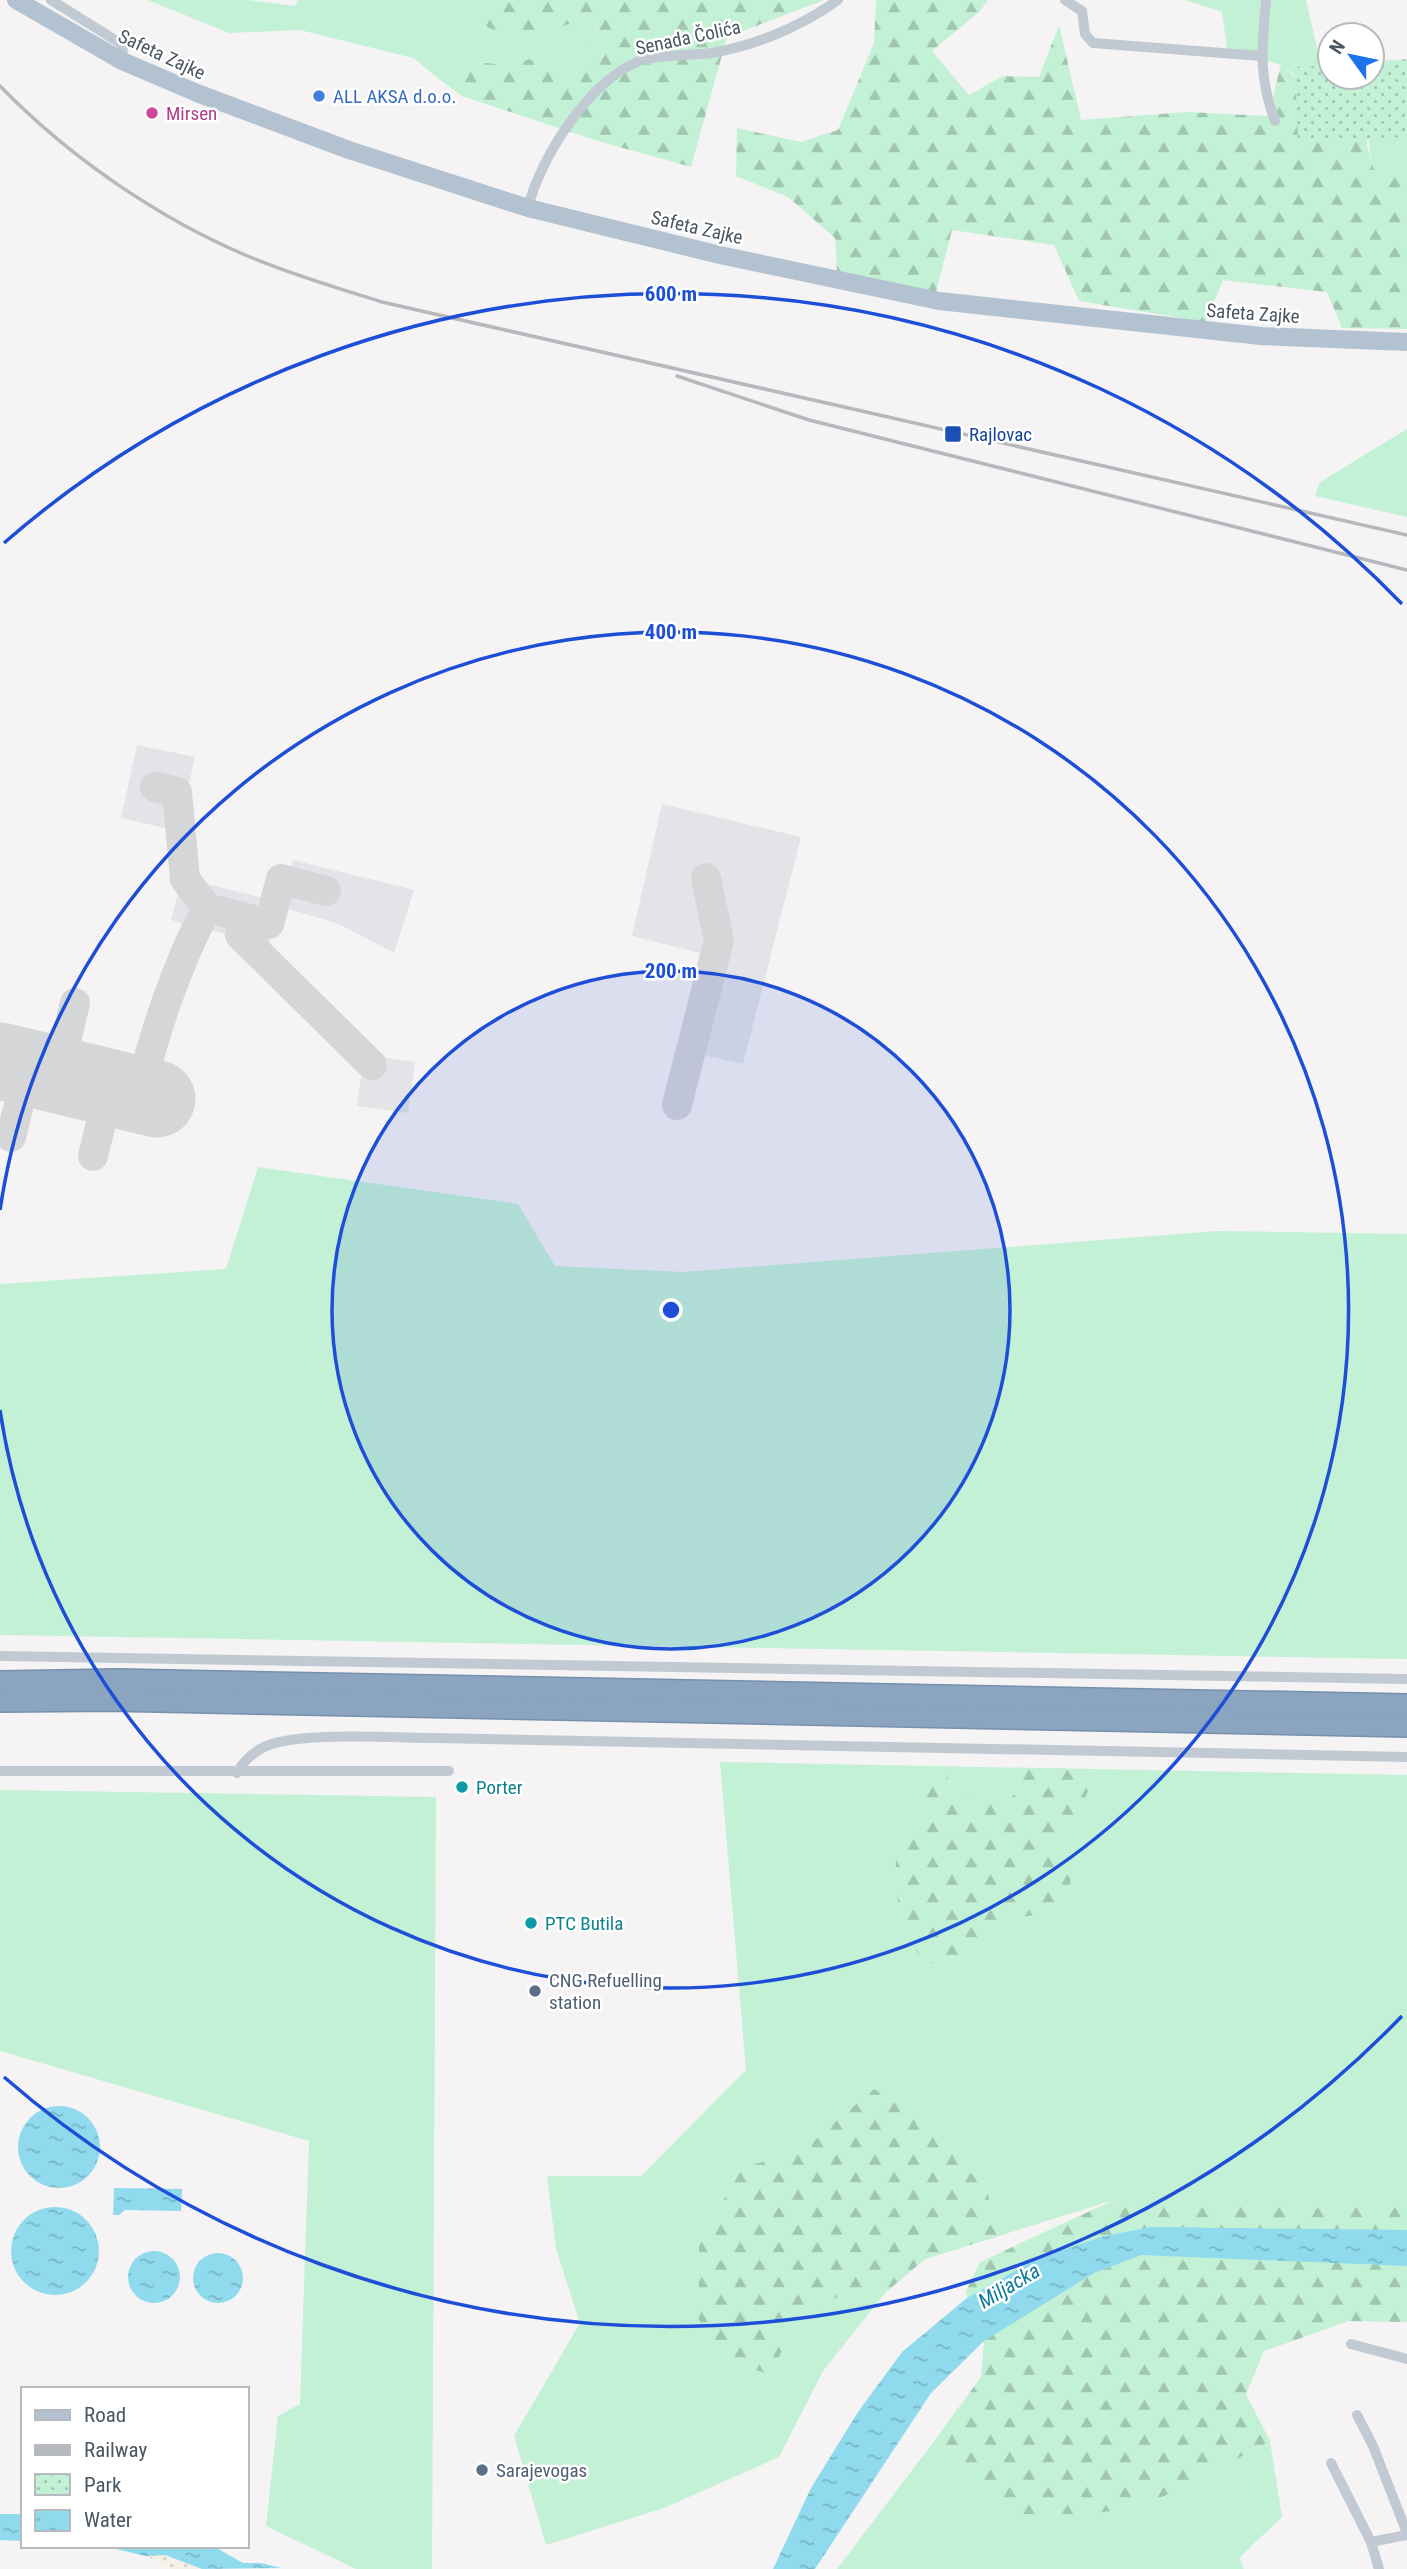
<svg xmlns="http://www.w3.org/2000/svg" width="1407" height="2569" viewBox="0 0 1407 2569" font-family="'Roboto Condensed',sans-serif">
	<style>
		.airport { fill: #e2e4e7 }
		.grass { fill: #c3f1d5 }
		.forest { fill: url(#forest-firs) }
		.sand { fill: url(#sand-dots) }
		.park { fill: url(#park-dots) }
		.water { fill: url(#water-ripples) }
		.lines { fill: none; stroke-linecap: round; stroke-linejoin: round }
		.taxiway { stroke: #d5d6d8; stroke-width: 30 }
		.runway { stroke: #d5d6d8; stroke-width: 77 }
		.highway-casing { stroke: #7690ad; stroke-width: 24 }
		.street { stroke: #c1cad2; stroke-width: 10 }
		.primary { stroke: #b3c2d1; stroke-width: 18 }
		.highway { stroke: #8ba5c1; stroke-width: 21 }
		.rail { stroke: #b5b8bd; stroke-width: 3.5 }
		.ring { fill: none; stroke: #1d4ed8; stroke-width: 3.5 }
		.shop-dot { fill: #3f7fe0; stroke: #fff; stroke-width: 2.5 }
		.hotel-dot { fill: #d1479c; stroke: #fff; stroke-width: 2.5 }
		.transit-dot { fill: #1a4fb4; stroke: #fff; stroke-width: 2.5 }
		.culture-dot { fill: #0f9aa8; stroke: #fff; stroke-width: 2.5 }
		.service-dot { fill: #5c6f8a; stroke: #fff; stroke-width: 2.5 }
		.labels { text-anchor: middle; stroke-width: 5; stroke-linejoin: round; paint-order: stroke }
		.street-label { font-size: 19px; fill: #4a5661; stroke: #fff }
		.shop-label { font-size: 19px; fill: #366cbe; stroke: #fff; text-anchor: start }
		.hotel-label { font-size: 19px; fill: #b23c85; stroke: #fff; text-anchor: start }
		.transit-label { font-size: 19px; fill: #164399; stroke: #fff; text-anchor: start }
		.culture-label { font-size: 19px; fill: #0d838f; stroke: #fff; text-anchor: start }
		.service-label { font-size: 19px; fill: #4e5e75; stroke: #fff; text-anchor: start }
		.water-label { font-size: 21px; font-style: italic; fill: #0c7c9b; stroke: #fff }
		.centre { fill: #1d4ed8; stroke: #fff; stroke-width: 3.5 }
		.ring-label { font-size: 21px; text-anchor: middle; font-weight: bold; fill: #1d4ed8; stroke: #fff; stroke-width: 5; stroke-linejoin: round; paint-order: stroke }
	</style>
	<defs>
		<pattern id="forest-firs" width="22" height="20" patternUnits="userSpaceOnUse" patternTransform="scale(1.75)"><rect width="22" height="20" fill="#c3f1d5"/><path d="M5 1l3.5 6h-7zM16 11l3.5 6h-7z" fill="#a0c6b0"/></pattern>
		<pattern id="sand-dots" width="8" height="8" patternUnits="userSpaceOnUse" patternTransform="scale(1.75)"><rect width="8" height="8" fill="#f5f0e5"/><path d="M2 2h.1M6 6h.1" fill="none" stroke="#d4d0c7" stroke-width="1.8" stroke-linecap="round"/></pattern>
		<pattern id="park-dots" width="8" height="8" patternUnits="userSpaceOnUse" patternTransform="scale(1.75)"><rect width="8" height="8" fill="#c3f1d5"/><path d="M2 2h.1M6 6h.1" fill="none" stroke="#a0c6b0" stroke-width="1.8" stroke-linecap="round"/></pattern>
		<pattern id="water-ripples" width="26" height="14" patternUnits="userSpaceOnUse" patternTransform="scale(1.75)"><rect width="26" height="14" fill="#90daee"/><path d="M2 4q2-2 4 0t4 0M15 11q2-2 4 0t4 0" fill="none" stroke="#78b4c4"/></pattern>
	</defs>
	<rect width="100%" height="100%" fill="#f5f3f3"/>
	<!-- airport -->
	<g class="airport">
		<path d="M 137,745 L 195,757 L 178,831 L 121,818 Z"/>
		<path d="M 662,804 L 801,837 L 743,1064 L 684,1051 L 708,955 L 632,936 Z"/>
		<path d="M 293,860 L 414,890 L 394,953 L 339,924 L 282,907 Z"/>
		<path d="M 182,878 L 280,902 L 269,945 L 171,920 Z"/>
		<path d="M 364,1055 L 415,1062 L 408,1113 L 357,1106 Z"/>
	</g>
	<!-- grass -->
	<g class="grass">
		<path d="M 148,0 L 248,0 L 295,6 L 298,0 L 480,0 L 561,26 L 589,17 L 598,27 L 588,59 L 570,80 L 555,68 L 529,59 L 513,66 L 479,62 L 439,79 L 413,58 L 300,30 L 229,33 Z"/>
		<path d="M 1185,0 L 1306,0 L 1320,61 L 1330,62 L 1330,77 L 1372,77 L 1407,116 L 1298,77 L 1281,65 L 1227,48 L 1222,12 Z"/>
		<path d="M 1407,118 L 1407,166 L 1383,174 L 1372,168 L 1368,136 Z"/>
		<path d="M 1407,429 L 1407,517 L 1315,496 L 1320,482 Z"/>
		<path d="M 258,1167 L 518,1204 L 555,1266 L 683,1272 L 1217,1231 L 1407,1234 L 1407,1659 L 0,1635 L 0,1284 L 226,1269 Z"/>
		<path d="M 720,1762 L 1407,1775 L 1407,2200 L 1114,2200 L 925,2259 L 885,2293 L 823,2371 L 779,2457 L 664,2508 L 546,2545 L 514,2436 L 580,2323 L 556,2249 L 547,2176 L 641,2176 L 746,2070 Z"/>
		<path d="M 0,1790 L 436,1797 L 432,2569 L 356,2569 L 266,2526 L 278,2416 L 300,2404 L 309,2141 L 0,2051 Z"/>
		<path d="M 1270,2441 L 1282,2517 L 1239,2558 L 1244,2569 L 837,2569 L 932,2444 C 945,2466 966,2479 989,2490 L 1172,2490 Z"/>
	</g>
	<!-- forest -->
	<g class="forest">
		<path d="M 480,0 L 824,0 L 727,37 L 691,167 L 598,141 L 462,96 L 439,79 L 479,62 L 513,66 L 529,59 L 555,68 L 570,80 L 588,59 L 598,27 L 589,17 C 550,29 521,49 483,24 Z"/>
		<path d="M 876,0 L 988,0 L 980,11 L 932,51 L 969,95 L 1003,76 L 1039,77 L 1059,25 L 1081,120 L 1187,112 L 1268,116 L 1281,65 L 1368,136 L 1367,145 L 1373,168 L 1383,174 L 1407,166 L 1407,329 L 1342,328 L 1327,292 L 1223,280 L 1206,322 L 1079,301 L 1054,245 L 952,230 L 936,292 L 837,272 L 835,238 L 788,197 L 736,176 L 737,128 L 801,142 L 838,130 L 874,43 Z"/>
		<path d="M 925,1766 L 948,1766 L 947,1790 L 983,1803 L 1006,1803 L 1018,1791 L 1020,1776 L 1031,1768 L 1065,1768 L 1088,1790 C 1080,1820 1059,1824 1057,1858 L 1071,1874 L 1069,1900 L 1036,1915 L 1008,1919 L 991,1927 L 967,1952 L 941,1966 L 922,1960 C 893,1911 896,1894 896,1840 L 914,1828 L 922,1827 L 920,1778 Z"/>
		<path d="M 874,2089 L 930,2127 L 987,2191 L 999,2236 L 925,2259 L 885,2293 L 841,2294 L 796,2327 L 769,2374 L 726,2361 L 699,2320 L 699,2241 L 743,2167 L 799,2153 Z"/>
		<path d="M 1114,2200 L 1407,2200 L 1407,2322 L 1349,2321 L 1264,2351 L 1246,2394 L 1270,2441 C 1225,2464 1177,2496 1128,2508 C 1094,2516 1032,2515 997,2513 L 989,2490 C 966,2479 945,2466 932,2444 L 981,2377 L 984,2341 L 973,2322 L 966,2291 L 980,2262 Z"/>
	</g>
	<!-- sand -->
	<path class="sand" d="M 165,2555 L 202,2569 L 173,2569 L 145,2556 Z"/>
	<!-- park -->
	<path class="park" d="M 1407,59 L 1407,137 L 1298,140 L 1295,67 L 1330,65 L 1330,77 L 1372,77 L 1372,62 Z"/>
	<!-- water -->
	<g class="water">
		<circle cx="59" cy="2147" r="41"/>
		<path d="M 114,2188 L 182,2189 L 181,2211 L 125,2210 L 119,2215 L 113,2215 Z"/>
		<circle cx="55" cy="2251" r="44"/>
		<path d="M 1151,2227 L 1407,2230 L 1407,2266 L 1141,2255 L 1094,2273 L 984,2341 L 931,2393 L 815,2569 L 773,2569 L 811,2488 L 858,2412 L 902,2352 L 967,2298 L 1036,2259 L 1104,2236 Z"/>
		<circle cx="154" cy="2277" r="26"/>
		<circle cx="218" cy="2278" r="25"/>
		<path d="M 0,2514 L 23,2514 L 23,2541 L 0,2540 Z"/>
		<path d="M 104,2546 L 213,2546 L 243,2563 L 261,2563 L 281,2568 L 202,2569 L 165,2555 L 145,2556 Z"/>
	</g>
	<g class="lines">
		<!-- taxiway -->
		<g class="taxiway">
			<path d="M 155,787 L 177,792 L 185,879 L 207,908"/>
			<path d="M 243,917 L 269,924 L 281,879 L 326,891"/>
			<path d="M 58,1075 L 75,1003"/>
			<path d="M 139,1094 C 156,1029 175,968 207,908 L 243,917 L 240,935 L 372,1065"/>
			<path d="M 677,1105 L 719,940 L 706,878"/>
			<path d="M 11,1137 L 28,1068"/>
			<path d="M 93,1156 L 110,1087"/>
		</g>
		<!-- runway -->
		<path class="runway" d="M 0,1061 L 157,1099"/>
		<!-- highway casing -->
		<g class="highway-casing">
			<g id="highway">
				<path d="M 0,1682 L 118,1680 L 1407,1705"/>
				<path d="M 0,1701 L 110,1700 L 1407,1726"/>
			</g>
		</g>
		<!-- street -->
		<g class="street">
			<path d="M 51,0 L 120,43 L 123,49 L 122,61"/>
			<path d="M 1065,0 L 1082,11 L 1085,34 L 1093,43 L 1261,56"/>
			<path d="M 1266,0 C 1262,47 1258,76 1275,121"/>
			<path d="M 528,208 C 540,158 588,83 637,62 C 655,54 690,56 711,53 C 755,46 802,26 838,0"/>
			<path d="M 0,1656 L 1407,1679"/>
			<path d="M 0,1771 L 449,1771"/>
			<path d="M 237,1773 C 243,1762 252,1753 264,1747 C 296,1731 396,1738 436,1738 L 1407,1757"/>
			<path d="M 1351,2344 L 1407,2359"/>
			<path d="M 1357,2415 L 1373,2446 L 1407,2533"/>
			<path d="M 1331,2463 L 1371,2542"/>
			<path d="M 1379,2569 L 1371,2542 L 1407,2535"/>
		</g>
		<!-- primary -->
		<path class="primary" d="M 16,0 L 122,61 L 197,93 L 349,150 L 528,208 L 720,255 L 939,301 L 1261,336 L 1407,342"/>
		<!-- highway -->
		<use href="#highway" class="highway"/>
		<!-- rail -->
		<g class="rail">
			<path d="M 0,86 C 69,157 159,219 250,257 C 293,275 337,288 382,302 L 1407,535"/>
			<path d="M 677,376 L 809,420 L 1407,570"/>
		</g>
	</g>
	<!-- distance rings -->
	<circle cx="671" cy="1310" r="339" fill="#1d4ed8" fill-opacity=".12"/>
	<g class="ring">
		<circle cx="671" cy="1310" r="339"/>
		<path d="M0 1210A678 678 0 1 1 0 1410"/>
		<path d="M1402 2016A1016 1016 0 0 1 4 2077M4 543A1016 1016 0 0 1 1402 604"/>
	</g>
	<!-- markers -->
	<circle class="shop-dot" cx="319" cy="96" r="7"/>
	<circle class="hotel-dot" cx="152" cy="113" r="7"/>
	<rect class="transit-dot" x="944" y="425" width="18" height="18" rx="3.5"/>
	<g class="culture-dot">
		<circle cx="462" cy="1787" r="7"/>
		<circle cx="531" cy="1923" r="7"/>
	</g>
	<g class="service-dot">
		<circle cx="535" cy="1991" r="7"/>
		<circle cx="482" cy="2470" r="7"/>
	</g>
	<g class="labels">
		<!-- street labels -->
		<g class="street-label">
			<text transform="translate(688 37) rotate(-12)" y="7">Senada Čolića</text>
			<text transform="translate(162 54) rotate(25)" y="7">Safeta Zajke</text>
			<text transform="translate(697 227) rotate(13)" y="7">Safeta Zajke</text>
			<text transform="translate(1253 313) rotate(4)" y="7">Safeta Zajke</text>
		</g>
		<!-- shop labels -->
		<g class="shop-label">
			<text x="333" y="103">ALL AKSA d.o.o.</text>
		</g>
		<!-- hotel labels -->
		<g class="hotel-label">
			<text x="166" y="120">Mirsen</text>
		</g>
		<!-- transit labels -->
		<g class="transit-label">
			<text x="969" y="441">Rajlovac</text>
		</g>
		<!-- culture labels -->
		<g class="culture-label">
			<text x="476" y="1794">Porter</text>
			<text x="545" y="1930">PTC Butila</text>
		</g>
		<!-- service labels -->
		<g class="service-label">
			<text x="549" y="1987">CNG Refuelling<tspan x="549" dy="22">station</tspan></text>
			<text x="496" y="2477">Sarajevogas</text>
		</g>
		<!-- water labels -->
		<g class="water-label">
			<text transform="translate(1009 2286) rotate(-31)" y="7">Miljacka</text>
		</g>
	</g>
	<circle cx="671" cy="1310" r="10" class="centre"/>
	<g class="ring-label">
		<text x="671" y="301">600 m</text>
		<text x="671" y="639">400 m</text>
		<text x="671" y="978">200 m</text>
	</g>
	<!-- legend -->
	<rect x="21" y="2387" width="228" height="161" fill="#ffffff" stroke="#b7bbc0" stroke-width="2"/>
	<rect x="35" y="2410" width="35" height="10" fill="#b3c2d1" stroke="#b7bbc0" stroke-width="2"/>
	<text x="84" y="2422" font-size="21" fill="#4a5661">Road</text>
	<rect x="35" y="2445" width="35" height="10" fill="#b5b8bd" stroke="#b7bbc0" stroke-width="2"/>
	<text x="84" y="2457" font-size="21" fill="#4a5661">Railway</text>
	<rect x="35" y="2474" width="35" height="21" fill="url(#park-dots)" stroke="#b7bbc0" stroke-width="2"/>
	<text x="84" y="2492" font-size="21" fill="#4a5661">Park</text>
	<rect x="35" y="2510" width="35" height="21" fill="url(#water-ripples)" stroke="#b7bbc0" stroke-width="2"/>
	<text x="84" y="2527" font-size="21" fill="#4a5661">Water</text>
	<!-- north arrow -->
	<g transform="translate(1351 56) rotate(303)"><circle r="33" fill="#ffffff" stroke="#b7bbc0" stroke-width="2"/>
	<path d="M0-5L12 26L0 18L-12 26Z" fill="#1a73e8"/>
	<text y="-10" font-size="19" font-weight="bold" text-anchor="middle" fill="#4a5661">N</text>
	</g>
</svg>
